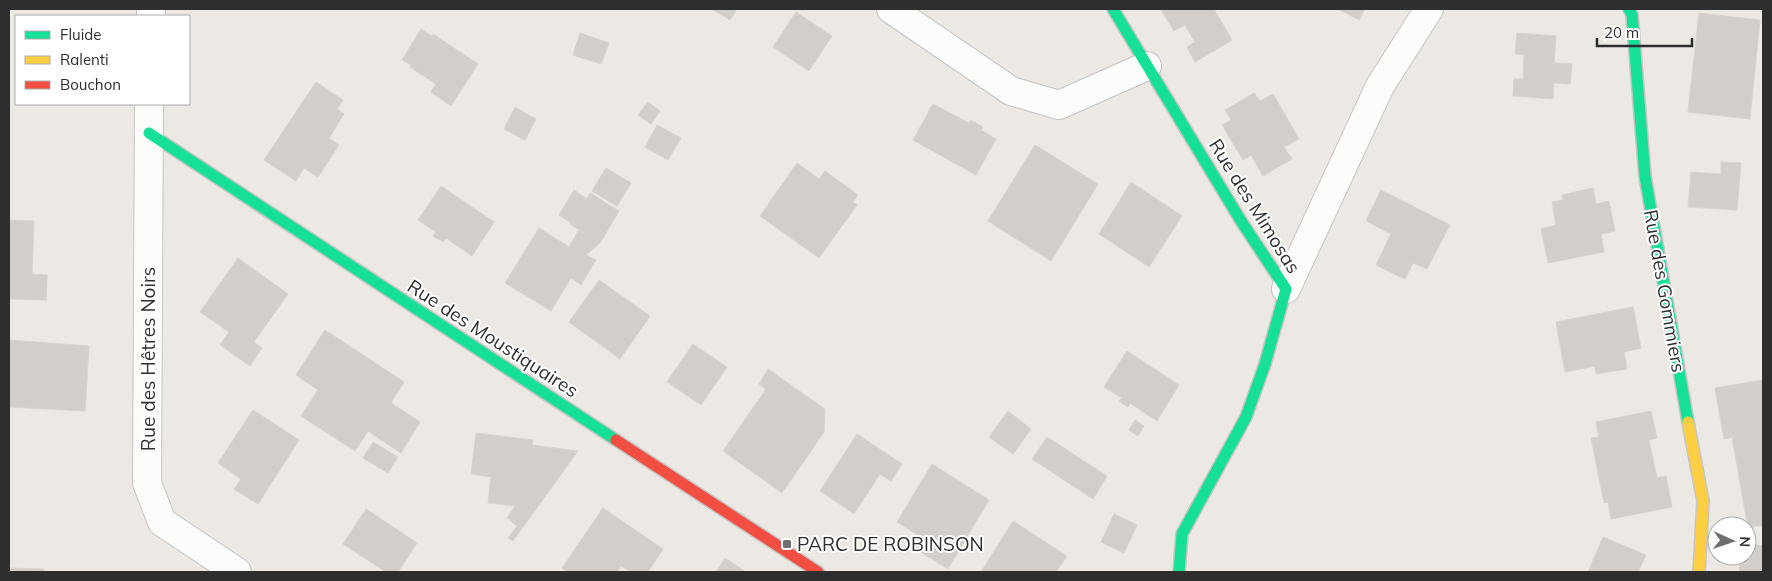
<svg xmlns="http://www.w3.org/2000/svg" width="1772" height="581" viewBox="0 0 1772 581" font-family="Mulish,sans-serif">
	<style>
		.building { fill: #d1cecb; stroke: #d7d4d0 }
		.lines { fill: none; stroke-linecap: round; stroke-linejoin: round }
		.street-casing { stroke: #c5c4c5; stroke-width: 30 }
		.fast-casing { stroke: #c5c4c5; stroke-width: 14 }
		.slow-casing { stroke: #c5c4c5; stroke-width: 14 }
		.jam-casing { stroke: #c5c4c5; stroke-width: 14 }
		.street { stroke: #fcfcfb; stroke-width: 28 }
		.fast { stroke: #16e098; stroke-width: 11 }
		.slow { stroke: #ffcf43; stroke-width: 11 }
		.jam { stroke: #f24e42; stroke-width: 11 }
		.poi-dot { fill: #706f6e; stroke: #fff; stroke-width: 2 }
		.labels { text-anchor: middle; stroke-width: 4; stroke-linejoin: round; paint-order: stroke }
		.street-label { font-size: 19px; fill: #2e2e2e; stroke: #fff }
		.poi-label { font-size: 19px; fill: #2e2e2e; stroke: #fff; text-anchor: start }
	</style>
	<rect width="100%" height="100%" fill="#ece8e4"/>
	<!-- building -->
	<g class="building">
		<path d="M 712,9 L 737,9 L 730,20 Z"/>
		<path d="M 1163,9 L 1214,9 L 1232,40 L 1195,62 L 1187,47 L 1195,42 L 1185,25 L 1174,31 L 1161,10 Z"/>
		<path d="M 1338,9 L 1365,9 L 1359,20 Z"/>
		<path d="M 796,12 L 832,36 L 809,71 L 773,47 Z"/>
		<path d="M 1699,13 L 1760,20 L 1750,119 L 1688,112 Z"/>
		<path d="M 421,29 L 432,36 L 433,34 L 478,64 L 451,106 L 431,92 L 436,84 L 410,67 L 411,65 L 402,60 Z"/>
		<path d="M 580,33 L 609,43 L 601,64 L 573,55 Z"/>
		<path d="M 1517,33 L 1556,36 L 1554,63 L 1572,64 L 1570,84 L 1554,83 L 1553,99 L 1513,96 L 1514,79 L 1523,79 L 1524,55 L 1515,54 Z"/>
		<path d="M 316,82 L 343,100 L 337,109 L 344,114 L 329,138 L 339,145 L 318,177 L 304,168 L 296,181 L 264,160 Z"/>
		<path d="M 1254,93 L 1260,101 L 1273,94 L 1299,139 L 1284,147 L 1292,159 L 1263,176 L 1251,155 L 1243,160 L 1222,125 L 1231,120 L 1225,110 Z"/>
		<path d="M 648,102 L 660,111 L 651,124 L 638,115 Z"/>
		<path d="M 933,104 L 969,123 L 971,120 L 983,127 L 981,130 L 996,139 L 976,175 L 913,140 Z"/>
		<path d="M 515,107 L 536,119 L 525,140 L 504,129 Z"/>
		<path d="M 657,125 L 681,138 L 668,160 L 645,147 Z"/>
		<path d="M 1035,145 L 1098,184 L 1051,261 L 988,221 Z"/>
		<path d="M 1721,162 L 1741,163 L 1737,210 L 1688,207 L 1691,172 L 1721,174 Z"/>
		<path d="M 797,163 L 819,179 L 825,171 L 858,195 L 853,202 L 857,205 L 819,258 L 760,216 Z"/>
		<path d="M 606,168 L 631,183 L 617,206 L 592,191 Z"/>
		<path d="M 1131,182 L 1182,216 L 1149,267 L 1099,234 Z"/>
		<path d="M 441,186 L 494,222 L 472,256 L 446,238 L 443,242 L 433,236 L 436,232 L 418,220 Z"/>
		<path d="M 1593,188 L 1596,204 L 1609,201 L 1615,231 L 1601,234 L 1604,252 L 1548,263 L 1541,229 L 1556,225 L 1552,202 L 1563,200 L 1562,195 Z"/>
		<path d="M 574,190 L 587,199 L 590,193 L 619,211 L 600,243 L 570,224 L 570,222 L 559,215 Z"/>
		<path d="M 1381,190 L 1450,225 L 1427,269 L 1413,263 L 1405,279 L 1376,265 L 1391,234 L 1366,221 Z"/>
		<path d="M 9,220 L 34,221 L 32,274 L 47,275 L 46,300 L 9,299 Z"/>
		<path d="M 539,228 L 569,247 L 579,230 L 600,243 L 586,255 L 596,260 L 581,285 L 571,278 L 551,311 L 505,283 Z"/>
		<path d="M 238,258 L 288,294 L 254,342 L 262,348 L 250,366 L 220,345 L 229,332 L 200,312 Z"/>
		<path d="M 599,280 L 650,316 L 620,359 L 569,322 Z"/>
		<path d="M 1633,307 L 1641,348 L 1624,352 L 1627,369 L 1596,374 L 1595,366 L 1565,372 L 1556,322 Z"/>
		<path d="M 325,330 L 404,382 L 391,403 L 420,422 L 401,453 L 368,431 L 355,451 L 301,416 L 318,390 L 296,375 Z"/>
		<path d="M 9,340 L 89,346 L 85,411 L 9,407 Z"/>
		<path d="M 693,344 L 727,367 L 701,405 L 667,382 Z"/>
		<path d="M 1127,351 L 1179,385 L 1157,421 L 1130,403 L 1128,407 L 1119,401 L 1122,398 L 1104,387 Z"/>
		<path d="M 768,369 L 825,409 L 824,432 L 782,493 L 723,451 L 766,389 L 759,384 Z"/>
		<path d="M 1763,380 L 1763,525 L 1748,528 L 1732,437 L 1724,439 L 1715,388 Z"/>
		<path d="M 253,410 L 299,440 L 258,504 L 234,489 L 241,479 L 218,463 Z"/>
		<path d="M 1008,411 L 1031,429 L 1013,454 L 989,437 Z"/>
		<path d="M 1651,411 L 1657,438 L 1649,440 L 1657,478 L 1666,476 L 1672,507 L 1611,519 L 1608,502 L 1604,503 L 1591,438 L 1599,437 L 1596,422 Z"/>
		<path d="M 1135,420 L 1144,426 L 1138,436 L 1129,430 Z"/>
		<path d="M 476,433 L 533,440 L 532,445 L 578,451 L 513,541 L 508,538 L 517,526 L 507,518 L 515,506 L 488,503 L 491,477 L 471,474 Z"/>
		<path d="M 857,434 L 902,464 L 891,481 L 880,474 L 854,514 L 820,491 Z"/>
		<path d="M 1047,437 L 1107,476 L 1093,499 L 1032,459 Z"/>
		<path d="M 373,442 L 398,457 L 388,473 L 363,458 Z"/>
		<path d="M 932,464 L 989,500 L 948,569 L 914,548 L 921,537 L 897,522 Z"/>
		<path d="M 603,508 L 663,549 L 648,572 L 631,572 L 621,566 L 617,572 L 568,572 L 562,568 Z"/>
		<path d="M 366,509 L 417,543 L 398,572 L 386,572 L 343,544 Z"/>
		<path d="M 1114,514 L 1137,525 L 1124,553 L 1101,542 Z"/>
		<path d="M 1013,521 L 1067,556 L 1056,572 L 981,572 Z"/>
		<path d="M 1603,537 L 1646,555 L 1638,572 L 1588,572 Z"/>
		<path d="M 1747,543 L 1763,546 L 1763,572 L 1739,572 L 1741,556 L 1747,556 Z"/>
		<path d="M 725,558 L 746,572 L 716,572 Z"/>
		<path d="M 9,568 L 44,569 L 44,572 L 9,572 Z"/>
	</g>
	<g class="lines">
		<!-- street casing -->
		<g class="street-casing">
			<g id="street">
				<path d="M 891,9 L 1011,91 L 1059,105 L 1147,66"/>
				<path d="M 151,16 L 151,9"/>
				<path d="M 149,104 L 147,483 L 162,522 L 237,572"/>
				<path d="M 1286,289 L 1380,86 L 1429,9"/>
			</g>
		</g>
		<!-- fast casing -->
		<g class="fast-casing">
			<g id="fast">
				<path d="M 1113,9 L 1241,221 L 1286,289 L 1265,364 L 1246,417 L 1182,534 L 1179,572"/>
				<path d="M 1629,9 L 1632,15 L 1645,176 L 1688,422"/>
				<path d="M 149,133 L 616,440"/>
			</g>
		</g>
		<!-- slow casing -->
		<g class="slow-casing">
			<path id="slow" d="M 1688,422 L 1703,501 L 1699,572"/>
		</g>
		<!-- jam casing -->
		<g class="jam-casing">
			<path id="jam" d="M 616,440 L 818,572"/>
		</g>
		<!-- street -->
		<use href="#street" class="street"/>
		<!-- fast -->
		<use href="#fast" class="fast"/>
		<!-- slow -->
		<use href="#slow" class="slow"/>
		<!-- jam -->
		<use href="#jam" class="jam"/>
	</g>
	<!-- markers -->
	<rect class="poi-dot" x="782" y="539" width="10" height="10" rx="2.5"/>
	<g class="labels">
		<!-- street labels -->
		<g class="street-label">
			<text transform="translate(1255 206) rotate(58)" y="7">Rue des Mimosas</text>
			<text transform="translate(1665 291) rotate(80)" y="7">Rue des Gommiers</text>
			<text transform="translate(493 338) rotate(33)" y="7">Rue des Moustiquaires</text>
			<text transform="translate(148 359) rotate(-90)" y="7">Rue des Hêtres Noirs</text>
		</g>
		<!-- poi labels -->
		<g class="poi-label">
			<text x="797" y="551">PARC DE ROBINSON</text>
		</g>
	</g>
	<!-- border -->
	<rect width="1772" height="581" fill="none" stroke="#2e2e2e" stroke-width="20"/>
	<!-- legend -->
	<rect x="15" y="15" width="175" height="90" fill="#ffffff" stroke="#ababab"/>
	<rect x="25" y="31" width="25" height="8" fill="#16e098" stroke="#ababab"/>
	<text x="60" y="40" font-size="15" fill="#2e2e2e">Fluide</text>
	<rect x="25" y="56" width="25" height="8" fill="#ffcf43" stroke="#ababab"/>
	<text x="60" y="65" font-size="15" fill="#2e2e2e">Ralenti</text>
	<rect x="25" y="81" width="25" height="8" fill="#f24e42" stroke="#ababab"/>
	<text x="60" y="90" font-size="15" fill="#2e2e2e">Bouchon</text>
	<!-- north arrow -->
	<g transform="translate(1732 541) rotate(93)"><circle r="24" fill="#ffffff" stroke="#ababab"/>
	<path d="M0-4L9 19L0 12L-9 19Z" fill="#706f6e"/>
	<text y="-8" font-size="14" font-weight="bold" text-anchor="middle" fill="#2e2e2e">N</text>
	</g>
	<!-- scale -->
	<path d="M1597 38v8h95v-8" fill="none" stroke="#2e2e2e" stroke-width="2.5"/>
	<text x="1604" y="38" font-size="15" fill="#2e2e2e" stroke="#ffffff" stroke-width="4" paint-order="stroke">20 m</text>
</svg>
